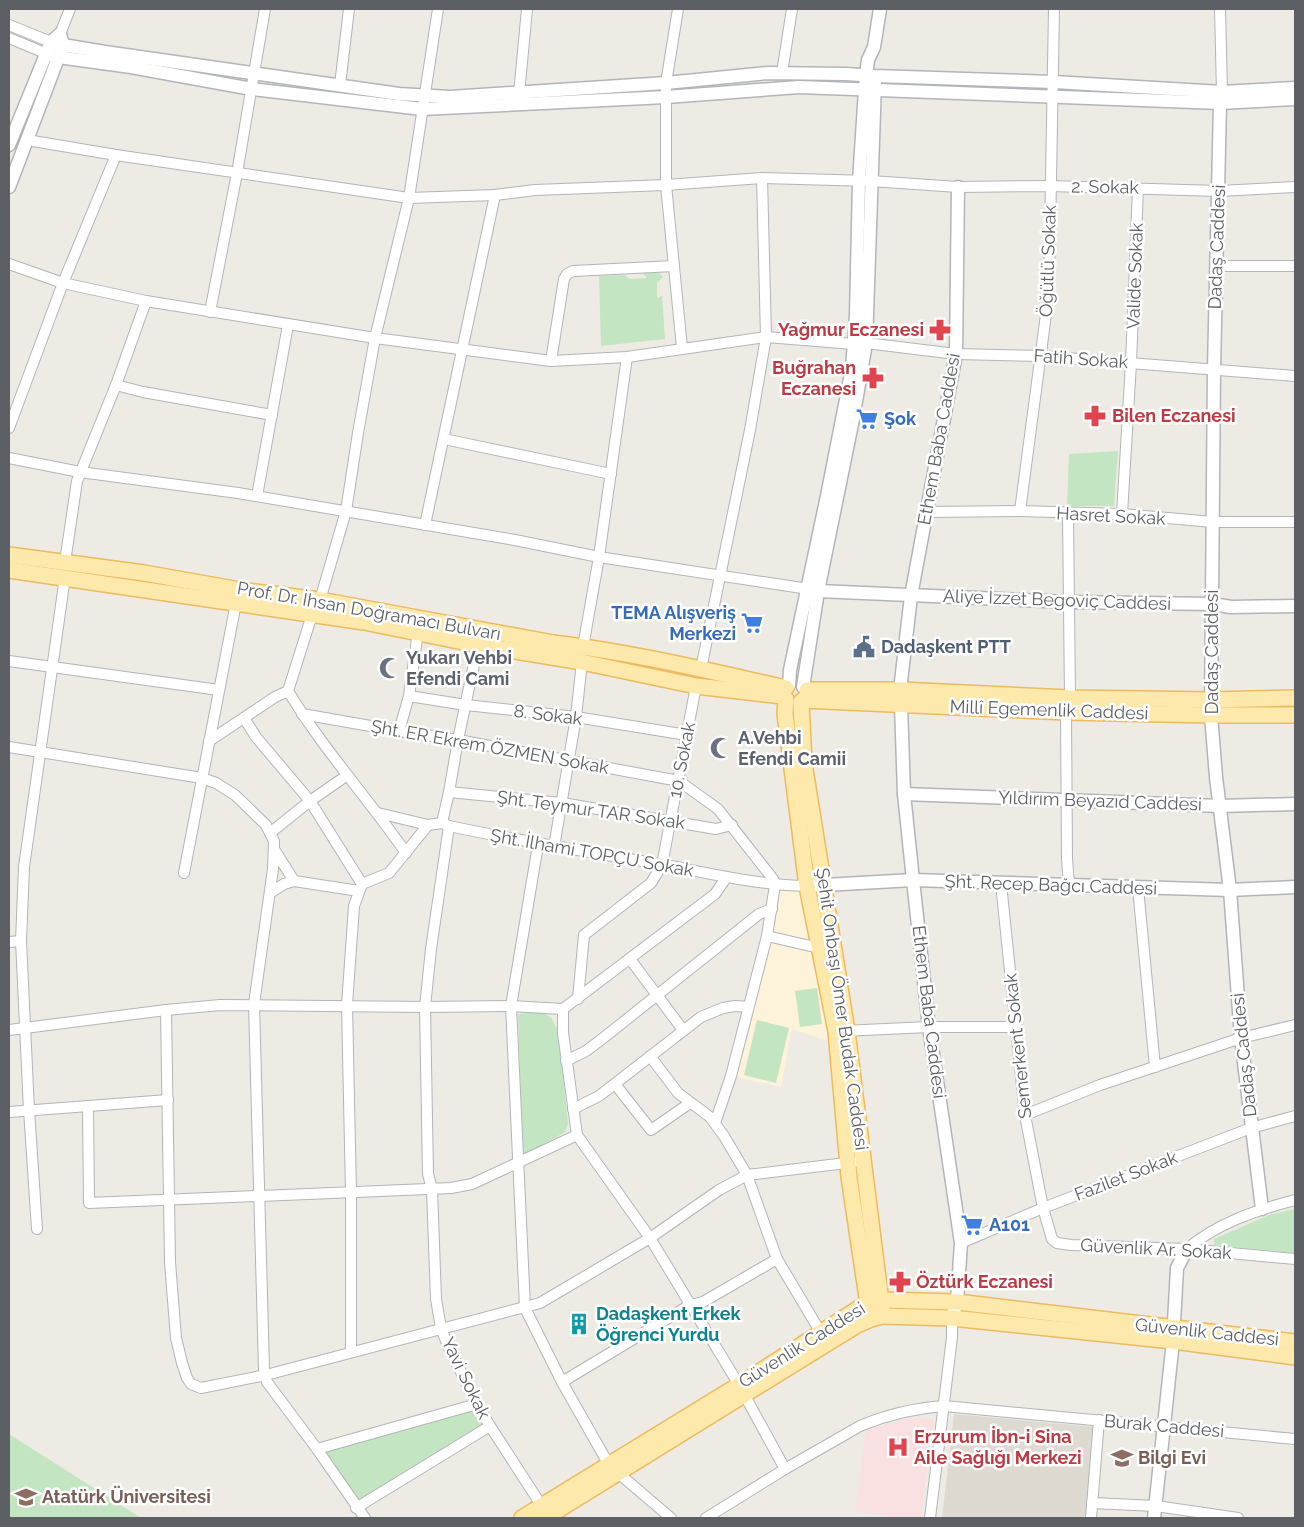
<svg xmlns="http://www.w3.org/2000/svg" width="1304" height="1527" viewBox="0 0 1304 1527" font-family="Raleway,sans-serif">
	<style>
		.commercial { fill: #fdf2da }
		.education { fill: #dedad2 }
		.medical { fill: #fae1e1 }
		.green { fill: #c4e5c1 }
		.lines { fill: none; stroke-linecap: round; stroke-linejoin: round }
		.minor-casing { stroke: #b2b5b9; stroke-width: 12 }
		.tertiary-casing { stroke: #b2b5b9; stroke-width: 15 }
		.primary-casing { stroke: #edba5e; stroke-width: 18 }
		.minor { stroke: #fff; stroke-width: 10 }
		.tertiary { stroke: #fff; stroke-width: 12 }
		.primary { stroke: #fde9ab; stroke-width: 15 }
		.labels { text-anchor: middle; stroke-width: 5; stroke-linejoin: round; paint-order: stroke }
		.street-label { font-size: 18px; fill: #5c6064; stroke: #fff }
		.health-label { font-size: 18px; font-weight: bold; fill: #be3a42; stroke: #fff; text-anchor: start }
		.shop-label { font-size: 18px; font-weight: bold; fill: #366cbe; stroke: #fff; text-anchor: start }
		.service-label { font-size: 18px; font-weight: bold; fill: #4e5e75; stroke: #fff; text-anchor: start }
		.worship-label { font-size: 18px; font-weight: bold; fill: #5b616d; stroke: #fff; text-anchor: start }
		.culture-label { font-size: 18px; font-weight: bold; fill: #0d838f; stroke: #fff; text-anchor: start }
		.education-label { font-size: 18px; font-weight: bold; fill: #785e54; stroke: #fff; text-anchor: start }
	</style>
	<rect width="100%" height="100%" fill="#eeebe4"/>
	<!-- commercial -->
	<path class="commercial" d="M 775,885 L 807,886 L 837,1044 L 792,1029 L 781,1087 L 731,1076 Z"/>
	<!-- education -->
	<path class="education" d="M 954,1414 L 1096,1427 L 1087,1518 L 942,1518 Z"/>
	<!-- medical -->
	<path class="medical" d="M 908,1418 L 934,1418 L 921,1518 L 896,1518 L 855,1511 L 866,1430 Z"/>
	<!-- green -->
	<g class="green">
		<path d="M 643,273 L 659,273 L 663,277 L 657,283 L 657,298 L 662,296 L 665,339 L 601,346 L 599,276 L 624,275 L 630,279 L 647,278 Z"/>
		<path d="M 1118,451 L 1114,506 L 1067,506 L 1069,454 Z"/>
		<path d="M 817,988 L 822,1024 L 800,1027 L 795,991 Z"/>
		<path d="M 542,1011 L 552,1019 L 558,1030 L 568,1123 L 566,1131 L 562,1134 L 523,1155 L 518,1014 Z"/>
		<path d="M 757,1020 L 789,1028 L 776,1083 L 744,1075 Z"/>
		<path d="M 1295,1209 L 1295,1253 L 1214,1245 L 1214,1239 L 1269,1215 Z"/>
		<path d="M 477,1404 L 490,1426 L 356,1508 L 317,1449 Z"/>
		<path d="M 9,1434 L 141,1518 L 9,1518 Z"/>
	</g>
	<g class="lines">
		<!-- minor casing -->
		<g class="minor-casing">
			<g id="minor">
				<path d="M 678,9 L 666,83 L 666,185 L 682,348"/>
				<path d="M 1220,9 L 1222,92"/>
				<path d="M 9,25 L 51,42"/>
				<path d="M 60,34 L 70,9"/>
				<path d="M 9,38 L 45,53"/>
				<path d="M 782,73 L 792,9"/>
				<path d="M 340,85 L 349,9"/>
				<path d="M 519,94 L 527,9"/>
				<path d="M 27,140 L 116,155 L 409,198 L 495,195 L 535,190 L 666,185 L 762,178 L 871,181 L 958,187 L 1050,186 L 1219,191 L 1295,187"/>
				<path d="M 9,264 L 63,283 L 146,301 L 375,338 L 551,361 L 627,357 L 766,337 L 854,344 L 866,343 L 956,354 L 1041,356 L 1295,376"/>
				<path d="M 1217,266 L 1295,266"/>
				<path d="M 210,312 L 237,173 L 265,9"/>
				<path d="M 551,361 L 564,279 L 567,274 L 573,271 L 674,266"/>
				<path d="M 116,385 L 143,392 L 272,415"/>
				<path d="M 9,428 L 63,283 L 116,155"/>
				<path d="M 444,439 L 611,474"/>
				<path d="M 9,458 L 80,472 L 238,493 L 515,540 L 599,557 L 815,590"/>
				<path d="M 257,496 L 288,325"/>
				<path d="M 1020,511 L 1049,292 L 1054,9"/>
				<path d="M 927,512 L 1020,511 L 1122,514 L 1213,522 L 1295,522"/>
				<path d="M 1068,514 L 1070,698"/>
				<path d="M 1122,514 L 1131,363 L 1138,188"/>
				<path d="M 425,525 L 495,195"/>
				<path d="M 65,562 L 77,481 L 116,385 L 146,301"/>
				<path d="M 583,647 L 599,557 L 627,357"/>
				<path d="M 9,661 L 219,690"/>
				<path d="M 701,669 L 750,430 L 766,337 L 762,178"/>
				<path d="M 409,696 L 466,705 L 576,717 L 687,735"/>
				<path d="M 1066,712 L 1067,859 L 1069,884"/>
				<path d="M 302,714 L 399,731 L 458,740 L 679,781 L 718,809 L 773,879 L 775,885 L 767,936 L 731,1076 L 715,1123"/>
				<path d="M 244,718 L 256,737 L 310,801 L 362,884"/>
				<path d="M 399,731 L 409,696 L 418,632"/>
				<path d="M 209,741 L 275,697 L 288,691"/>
				<path d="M 9,747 L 202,778 L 216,783 L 235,795 L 266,825 L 274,841 L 273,869 L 254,1004 L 264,1369 L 267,1382 L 317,1449 L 365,1518"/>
				<path d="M 449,792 L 562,803 L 716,829 L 732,825"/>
				<path d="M 378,813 L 428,825 L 442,823 L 449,826 C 519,841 589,852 660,864 C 709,873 756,885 807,886"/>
				<path d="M 442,823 L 449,792 L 458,740 L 478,645"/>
				<path d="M 449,826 L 431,949 L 425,1007 L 428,1174 L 432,1189 L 436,1299 L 441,1328 L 448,1346 L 477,1404 L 490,1426 L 545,1511"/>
				<path d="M 270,833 L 310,801 L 346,776"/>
				<path d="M 538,845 L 511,1006 L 525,1308 L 562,1382 L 609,1465"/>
				<path d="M 554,847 L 576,717 L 582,662"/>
				<path d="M 406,853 C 368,798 323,749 288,691 L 312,615 L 320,600 L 346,511 L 358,433 L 375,338 L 409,198 L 438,9"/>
				<path d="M 184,873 L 236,603"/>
				<path d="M 294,881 L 359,891"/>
				<path d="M 1001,884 L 1025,1115 L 1043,1208 L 1052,1239 L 1057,1243 L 1071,1245 L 1187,1249 L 1295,1259"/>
				<path d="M 1138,888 L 1155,1067"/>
				<path d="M 270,893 L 284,884 L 294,881 L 274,849"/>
				<path d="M 767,936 L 819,948"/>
				<path d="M 9,942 L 21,941"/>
				<path d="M 630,959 L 683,1030"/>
				<path d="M 578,999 L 584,935 L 651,883 L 662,865 L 696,686"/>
				<path d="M 563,1009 L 563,1033 L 577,1135 L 650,1238 L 739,1385 L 785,1469 L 860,1426 C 886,1415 916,1408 944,1406 L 1295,1439"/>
				<path d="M 563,1009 L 715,894 L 726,878"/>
				<path d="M 166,1010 L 170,1262 L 176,1338 L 182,1363 L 187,1378 L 191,1384 L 201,1388 L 266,1375 L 540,1303 L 650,1238 L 719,1190 L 747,1175 L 854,1162"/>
				<path d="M 9,1030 L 166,1010 L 220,1005 L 425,1007 L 511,1006 L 563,1009"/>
				<path d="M 842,1031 L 929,1027 L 1016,1027"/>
				<path d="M 650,1056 L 678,1093 L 710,1117 L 724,1136 L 747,1175 L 777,1259 L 821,1333"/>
				<path d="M 566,1061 L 586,1051 L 602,1039 L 759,914 L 772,909"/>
				<path d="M 615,1084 L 651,1130 L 690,1103"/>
				<path d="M 88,1106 L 89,1203 L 451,1188 L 472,1184 L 577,1135"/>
				<path d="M 573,1109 L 599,1096 L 701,1017 L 723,1008 L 735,1006 L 748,1007"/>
				<path d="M 9,1112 L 168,1100"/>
				<path d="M 1025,1115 L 1100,1085 L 1241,1038 L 1295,1025"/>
				<path d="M 37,1229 L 29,1110 L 21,941 L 24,867 L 65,577"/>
				<path d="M 961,1243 L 1043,1208 L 1251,1128 L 1295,1116"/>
				<path d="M 1187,1249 C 1217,1223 1257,1210 1295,1200"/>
				<path d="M 351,1352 L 351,1193 L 347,1005 L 354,906 L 362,884 L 389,873 L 428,825"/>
				<path d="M 562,1382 L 690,1305 L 703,1302 L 777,1259"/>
				<path d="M 317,1449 L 477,1404"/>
				<path d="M 617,1472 L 671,1518"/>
				<path d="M 1092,1503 L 1156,1506 L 1238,1518"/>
				<path d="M 356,1508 L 490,1426"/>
				<path d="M 706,1518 L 785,1469"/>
				<path d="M 930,1518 L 952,1337 L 952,1318"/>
				<path d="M 1091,1518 L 1099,1420"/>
			</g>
		</g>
		<!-- tertiary casing -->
		<g class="tertiary-casing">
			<g id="tertiary">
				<path d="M 51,42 L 63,45 L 105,52 L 399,94 L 450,97 L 666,83 L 768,73 L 846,74 L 875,76 L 1054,82 L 1222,92 L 1295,88"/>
				<path d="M 45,53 L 58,57 L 131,67 L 252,89 L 422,109 L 666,97 L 799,87 L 1220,103 L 1295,99"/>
				<path d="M 1221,97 L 1220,103 L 1214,369 L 1211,715 L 1216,777 L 1230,890 L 1241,1038 L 1262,1209"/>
				<path d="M 9,145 L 51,42 L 60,34 L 63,45 L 9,187"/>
				<path d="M 818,591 L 1069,602 L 1213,604 L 1231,607 L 1295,606"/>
				<path d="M 789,685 L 790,670 L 827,496 L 852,369 L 856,315 L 859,181 L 866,75 L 868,60 L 874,47 L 880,9"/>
				<path d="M 803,687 L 818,591 L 853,419 L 866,343 L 875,83"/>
				<path d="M 900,690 L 911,596 L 956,354 L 958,187"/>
				<path d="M 901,705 L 904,794 L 913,880 L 929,1027 L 961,1243 L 957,1302 L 952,1318"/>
				<path d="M 904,794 L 1220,806 L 1295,804"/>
				<path d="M 807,886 L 913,880 L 1230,890 L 1295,887"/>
				<path d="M 1154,1518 L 1173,1341 L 1177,1268 L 1187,1249"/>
			</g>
		</g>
		<!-- primary casing -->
		<g class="primary-casing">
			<g id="primary">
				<path d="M 9,555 L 144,573 L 240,590 L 320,600 L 553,643 C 631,652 709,671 786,688"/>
				<path d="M 9,570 L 364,622 L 478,645 L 582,662 L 696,686 L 782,696"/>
				<path d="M 807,690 L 900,690 L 1070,698 L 1211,700 L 1295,698"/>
				<path d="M 786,699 L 785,714 L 807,886 L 836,1031 L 849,1177 L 869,1311"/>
				<path d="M 803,700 L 1066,712 L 1211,715 L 1295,715"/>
				<path d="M 801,702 L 804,763 L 847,1031 L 882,1310"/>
				<path d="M 522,1518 L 739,1385 L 867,1303 L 880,1300 L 957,1302 L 1295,1342"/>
				<path d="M 545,1518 L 857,1325 L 871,1319 L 882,1316 L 952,1318 L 1173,1341 L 1295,1357"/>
			</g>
		</g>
		<!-- minor -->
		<use href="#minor" class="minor"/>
		<!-- tertiary -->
		<use href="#tertiary" class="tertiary"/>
		<!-- primary -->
		<use href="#primary" class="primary"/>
	</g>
	<!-- icons -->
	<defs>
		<g id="pharmacy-bare" transform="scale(1.725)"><path d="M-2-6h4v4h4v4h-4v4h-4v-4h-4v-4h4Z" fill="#e0444e" stroke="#fff" stroke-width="2.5" paint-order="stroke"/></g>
		<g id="supermarket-bare" transform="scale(1.725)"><path d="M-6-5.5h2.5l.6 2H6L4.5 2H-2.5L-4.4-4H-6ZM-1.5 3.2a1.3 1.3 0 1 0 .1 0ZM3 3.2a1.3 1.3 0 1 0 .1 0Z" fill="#3f7fe0" stroke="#fff" stroke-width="2.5" paint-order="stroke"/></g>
		<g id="civic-bare" transform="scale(1.725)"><path d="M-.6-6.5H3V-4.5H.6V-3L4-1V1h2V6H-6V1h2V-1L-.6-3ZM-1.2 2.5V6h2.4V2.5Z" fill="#5c6f8a" stroke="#fff" stroke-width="2.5" paint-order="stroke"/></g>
		<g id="mosque-bare" transform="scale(1.725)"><path d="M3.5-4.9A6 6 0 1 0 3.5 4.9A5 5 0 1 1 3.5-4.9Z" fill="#6b7280" stroke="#fff" stroke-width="2.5" paint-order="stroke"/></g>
		<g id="building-bare" transform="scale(1.725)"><path d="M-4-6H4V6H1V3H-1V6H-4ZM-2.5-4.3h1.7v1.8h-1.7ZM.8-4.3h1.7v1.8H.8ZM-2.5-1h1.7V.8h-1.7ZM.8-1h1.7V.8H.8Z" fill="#0f9aa8" stroke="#fff" stroke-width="2.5" paint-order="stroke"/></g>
		<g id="hospital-bare" transform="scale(1.725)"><path d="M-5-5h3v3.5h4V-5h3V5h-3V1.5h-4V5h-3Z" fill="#e0444e" stroke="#fff" stroke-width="2.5" paint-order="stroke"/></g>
		<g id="school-bare" transform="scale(1.725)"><path d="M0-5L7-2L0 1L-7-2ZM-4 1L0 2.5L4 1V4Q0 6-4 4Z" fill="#8d6e63" stroke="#fff" stroke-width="2.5" paint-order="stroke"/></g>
		<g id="university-bare" transform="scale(1.725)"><path d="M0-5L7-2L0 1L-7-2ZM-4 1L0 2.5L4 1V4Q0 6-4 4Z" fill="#8d6e63" stroke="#fff" stroke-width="2.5" paint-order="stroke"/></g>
	</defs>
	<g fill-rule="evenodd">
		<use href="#pharmacy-bare" x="940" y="330"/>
		<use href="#pharmacy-bare" x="873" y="378"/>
		<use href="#pharmacy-bare" x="1095" y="416"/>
		<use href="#supermarket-bare" x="867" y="419"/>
		<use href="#supermarket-bare" x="752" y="623"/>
		<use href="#civic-bare" x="864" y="647"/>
		<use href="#mosque-bare" x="390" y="668"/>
		<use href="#mosque-bare" x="721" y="748"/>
		<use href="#supermarket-bare" x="972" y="1225"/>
		<use href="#pharmacy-bare" x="900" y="1282"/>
		<use href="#building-bare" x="579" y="1324"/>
		<use href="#hospital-bare" x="898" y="1447"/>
		<use href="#school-bare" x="1122" y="1458"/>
		<use href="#university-bare" x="26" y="1497"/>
	</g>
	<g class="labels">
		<!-- street labels -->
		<g class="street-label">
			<text transform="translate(1105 187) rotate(1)" y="6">2. Sokak</text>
			<text transform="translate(1217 247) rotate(-88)" y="6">Dadaş Caddesi</text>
			<text transform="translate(1048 261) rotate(-88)" y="6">Öğütlü Sokak</text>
			<text transform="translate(1135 276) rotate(-88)" y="6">Valide Sokak</text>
			<text transform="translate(1081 359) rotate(4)" y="6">Fatih Sokak</text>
			<text transform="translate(939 439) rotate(-80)" y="6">Ethem Baba Caddesi</text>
			<text transform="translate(1111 516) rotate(3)" y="6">Hasret Sokak</text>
			<text transform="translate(1057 600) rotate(2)" y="6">Aliye İzzet Begoviç Caddesi</text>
			<text transform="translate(369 611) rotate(10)" y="6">Prof. Dr. İhsan Doğramacı Bulvarı</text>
			<text transform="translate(1212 652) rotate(-90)" y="6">Dadaş Caddesi</text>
			<text transform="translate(1049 710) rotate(2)" y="6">Millî Egemenlik Caddesi</text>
			<text transform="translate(548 715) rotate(7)" y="6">8. Sokak</text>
			<text transform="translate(490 747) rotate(10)" y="6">Şht. ER Ekrem ÖZMEN Sokak</text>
			<text transform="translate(682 760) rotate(-79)" y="6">10. Sokak</text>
			<text transform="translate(1100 801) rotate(2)" y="6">Yıldırım Beyazıd Caddesi</text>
			<text transform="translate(591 810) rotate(8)" y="6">Şht. Teymur TAR Sokak</text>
			<text transform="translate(592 853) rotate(10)" y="6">Şht. İlhami TOPÇU Sokak</text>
			<text transform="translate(1051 885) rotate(2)" y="6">Şht. Recep Bağcı Caddesi</text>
			<text transform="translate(842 1009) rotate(82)" y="6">Şehit Onbaşı Ömer Budak Caddesi</text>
			<text transform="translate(929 1012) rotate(83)" y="6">Ethem Baba Caddesi</text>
			<text transform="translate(1018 1046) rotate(-96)" y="6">Semerkent Sokak</text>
			<text transform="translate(1244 1055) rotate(-96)" y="6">Dadaş Caddesi</text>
			<text transform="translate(1126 1176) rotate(-21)" y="6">Fazilet Sokak</text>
			<text transform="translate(1156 1249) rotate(3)" y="6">Güvenlik Ar. Sokak</text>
			<text transform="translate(1207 1332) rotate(6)" y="6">Güvenlik Caddesi</text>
			<text transform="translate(802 1345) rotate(-32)" y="6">Güvenlik Caddesi</text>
			<text transform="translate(466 1378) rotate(64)" y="6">Yavi Sokak</text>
			<text transform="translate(1164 1426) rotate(5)" y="6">Burak Caddesi</text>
		</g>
		<!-- health labels -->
		<g class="health-label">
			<text x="924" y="336" text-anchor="end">Yağmur Eczanesi</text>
			<text x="856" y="374" text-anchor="end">Buğrahan<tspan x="856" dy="21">Eczanesi</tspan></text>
			<text x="1112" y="422">Bilen Eczanesi</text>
			<text x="916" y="1288">Öztürk Eczanesi</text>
			<text x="914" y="1443">Erzurum İbn-i Sina<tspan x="914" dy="21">Aile Sağlığı Merkezi</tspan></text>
		</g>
		<!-- shop labels -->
		<g class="shop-label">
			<text x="884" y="425">Şok</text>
			<text x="736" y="619" text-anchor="end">TEMA Alışveriş<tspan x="736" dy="21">Merkezi</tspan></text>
			<text x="989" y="1231">A101</text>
		</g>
		<!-- service labels -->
		<g class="service-label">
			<text x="881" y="653">Dadaşkent PTT</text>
		</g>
		<!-- worship labels -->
		<g class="worship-label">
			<text x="406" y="664">Yukarı Vehbi<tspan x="406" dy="21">Efendi Cami</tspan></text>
			<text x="738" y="744">A.Vehbi<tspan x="738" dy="21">Efendi Camii</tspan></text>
		</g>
		<!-- culture labels -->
		<g class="culture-label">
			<text x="596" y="1320">Dadaşkent Erkek<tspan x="596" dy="21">Öğrenci Yurdu</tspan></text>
		</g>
		<!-- education labels -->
		<g class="education-label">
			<text x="1138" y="1464">Bilgi Evi</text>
			<text x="42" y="1503">Atatürk Üniversitesi</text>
		</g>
	</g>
	<!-- border -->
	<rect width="1304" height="1527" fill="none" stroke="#5c6064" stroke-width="20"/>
</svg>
